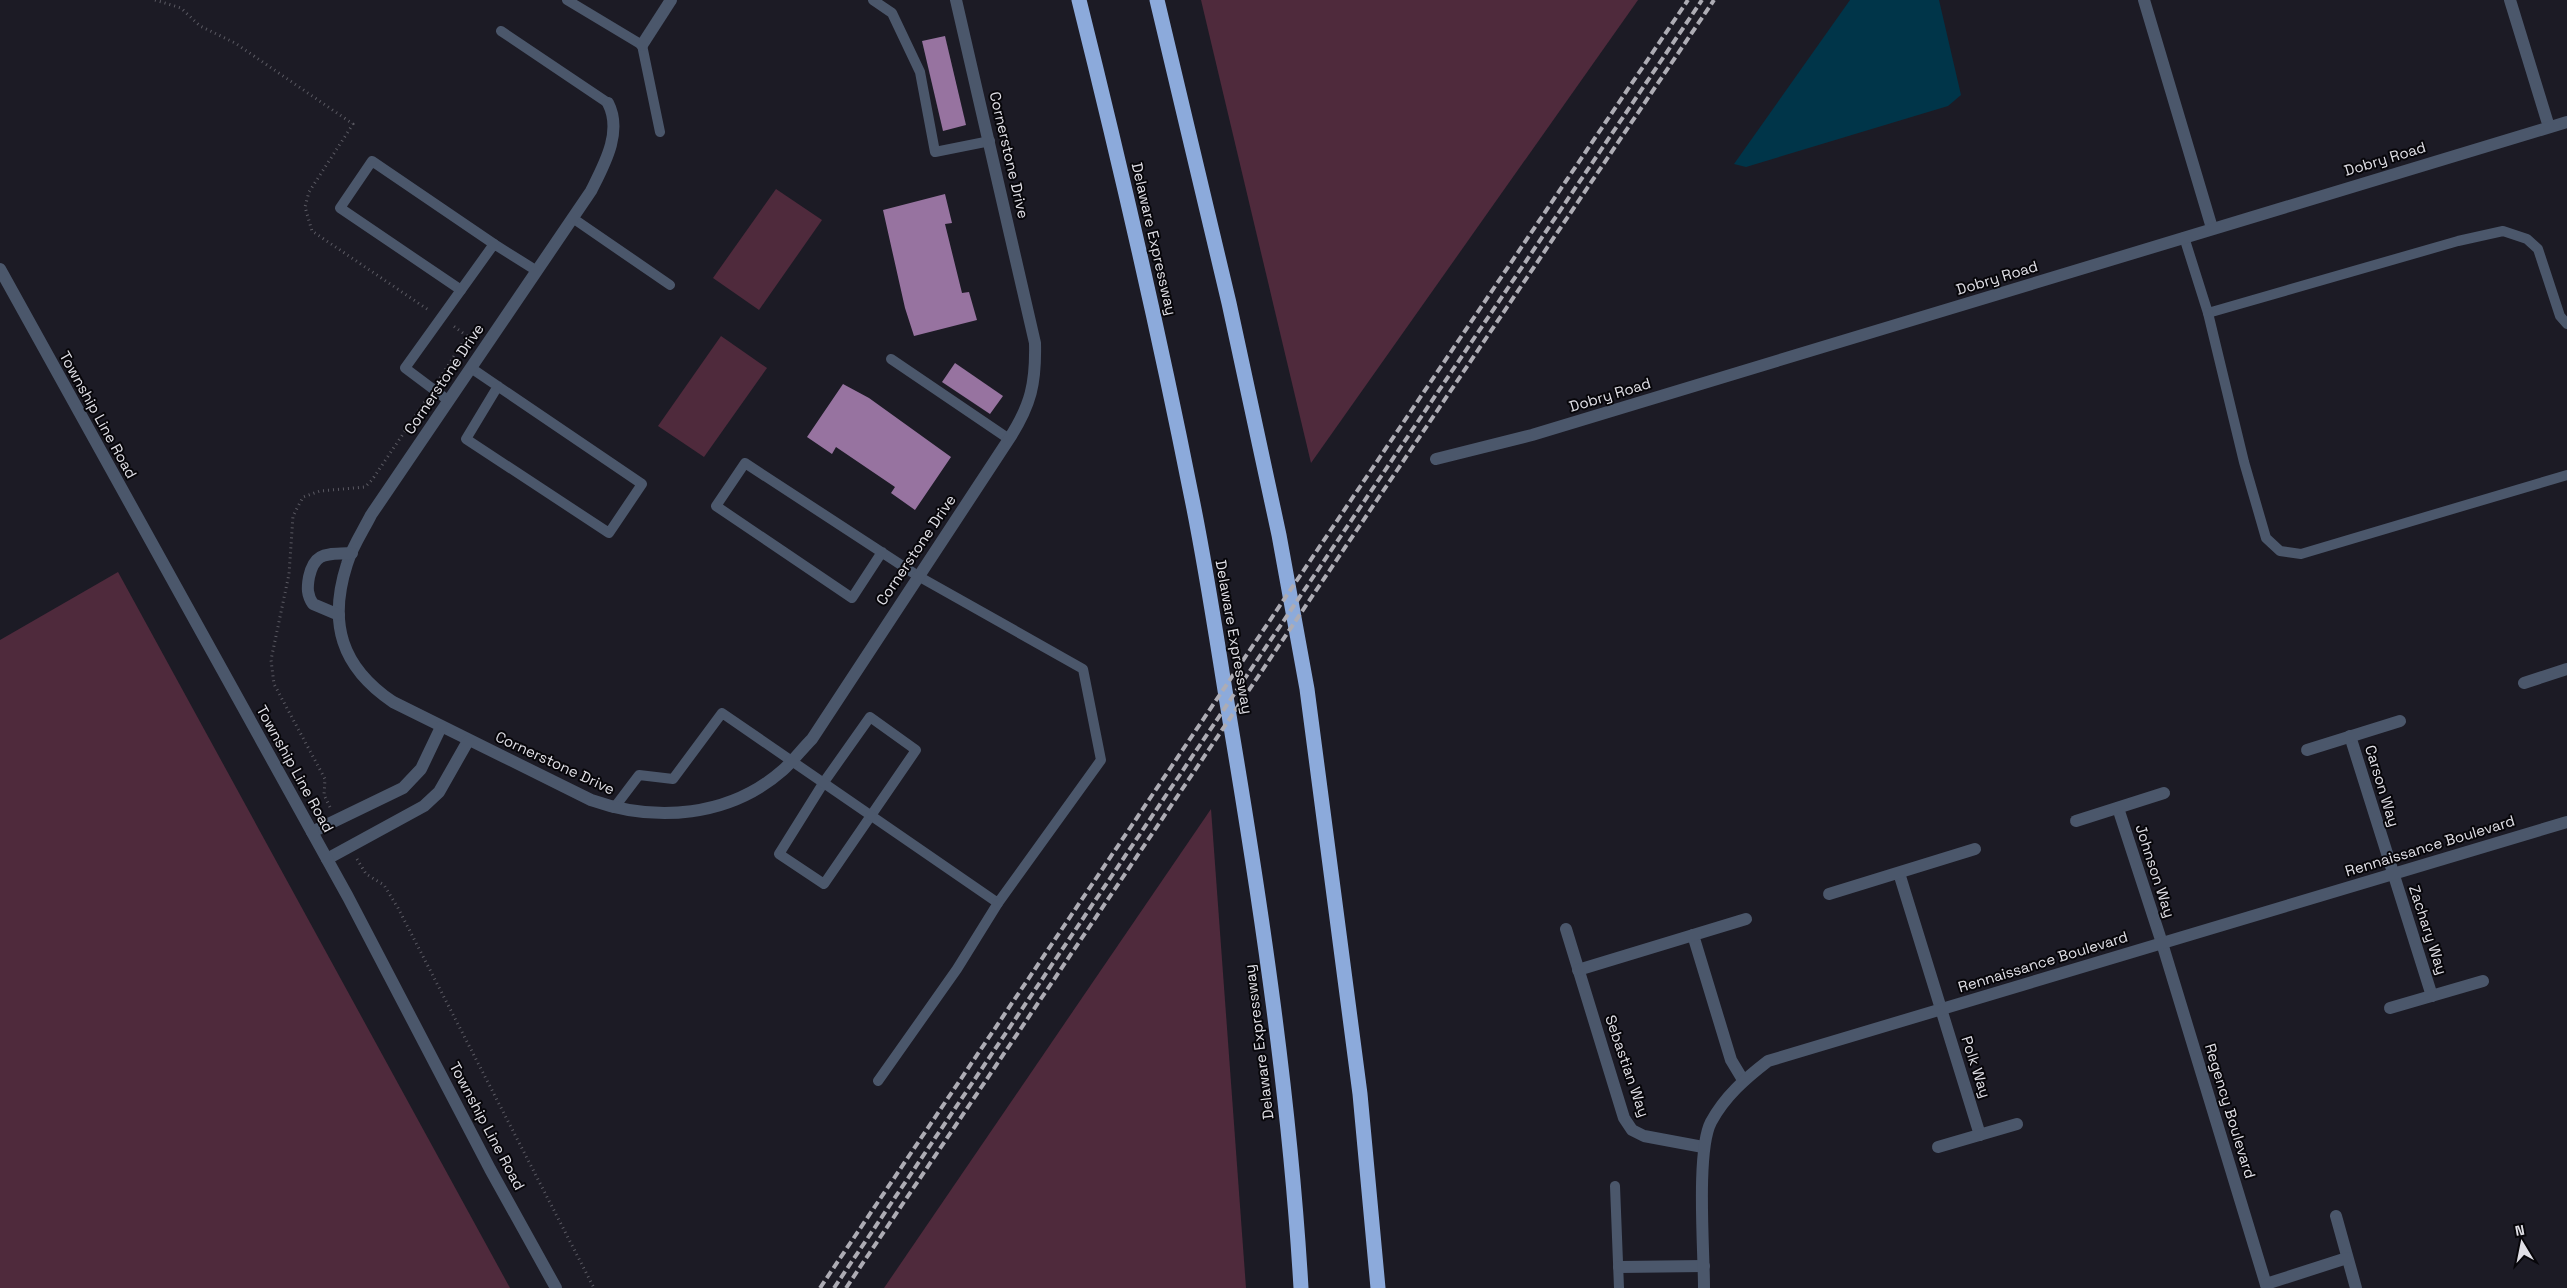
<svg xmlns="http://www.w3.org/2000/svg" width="2567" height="1288" viewBox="0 0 2567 1288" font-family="'Space Grotesk',sans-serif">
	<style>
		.green { fill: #4f2a3c }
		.water { fill: #003549 }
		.building { fill: #9773a0 }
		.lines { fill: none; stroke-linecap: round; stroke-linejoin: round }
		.path { stroke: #5b5a63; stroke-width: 3; stroke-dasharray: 1 4; stroke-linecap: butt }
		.service { stroke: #4b576b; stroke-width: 10 }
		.minor { stroke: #4b576b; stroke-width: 12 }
		.tertiary { stroke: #4b576b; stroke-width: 12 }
		.motorway { stroke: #8caadb; stroke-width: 15 }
		.rail { stroke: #adacb4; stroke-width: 4; stroke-dasharray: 8 4; stroke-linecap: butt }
		.labels { text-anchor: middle; stroke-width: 4; stroke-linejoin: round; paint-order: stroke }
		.street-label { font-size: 15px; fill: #e1e0e7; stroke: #07060a }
	</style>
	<rect width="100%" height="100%" fill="#1c1b25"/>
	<!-- green -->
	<g class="green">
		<path d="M 1201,0 L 1638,0 L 1311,463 Z"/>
		<path d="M 776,189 L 822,220 L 759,310 L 713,278 Z"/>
		<path d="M 721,336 L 767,368 L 704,457 L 658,426 Z"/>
		<path d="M 118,572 L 510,1288 L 0,1288 L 0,640 Z"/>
		<path d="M 1211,809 L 1246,1288 L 884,1288 Z"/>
	</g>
	<!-- water -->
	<path class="water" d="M 1850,0 L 1939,0 L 1961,95 L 1948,106 L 1746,167 L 1734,164 Z"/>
	<!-- building -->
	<g class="building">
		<path d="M 945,36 L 966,125 L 943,131 L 922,41 Z"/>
		<path d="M 945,194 L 952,223 L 945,224 L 962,293 L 969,292 L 977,320 L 914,336 L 905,308 L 883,210 Z"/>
		<path d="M 955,363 L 1003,396 L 990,414 L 942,382 Z"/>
		<path d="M 843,384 L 869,398 L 951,457 L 915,510 L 891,493 L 895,487 L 836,447 L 832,454 L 807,437 Z"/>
	</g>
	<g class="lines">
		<!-- path -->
		<g class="path">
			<path d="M 155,0 L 181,8 L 200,26 L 235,43 L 353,124 L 309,192 L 305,207 L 312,231 L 430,311"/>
			<path d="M 440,378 L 467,336 L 452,325"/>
			<path d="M 330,807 L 324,795 L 325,779 L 274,684 L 271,660 L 289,574 L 293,516 L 303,497 L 320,491 L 365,487 L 372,480 L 426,400"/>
			<path d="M 357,859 L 366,874 L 384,885 L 398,908 L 594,1288"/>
		</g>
		<!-- service -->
		<g class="service">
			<path d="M 567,0 L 642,45 L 660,132"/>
			<path d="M 873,0 L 892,13 L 920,72 L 935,152 L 990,141"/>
			<path d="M 501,31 L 608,103"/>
			<path d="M 574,219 L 670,285"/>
			<path d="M 2184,237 L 2208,313 L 2458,241 L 2503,231 L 2527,239 L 2538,249 L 2560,316 L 2567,324"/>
			<path d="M 461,290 L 340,208 L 372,161 L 494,244"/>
			<path d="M 2208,313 L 2244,462 L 2266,538 L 2280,551 L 2301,554 L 2567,475"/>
			<path d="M 891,359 L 1009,439"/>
			<path d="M 471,368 L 642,484 L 609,533 L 466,439 L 498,386"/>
			<path d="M 449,401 L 405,368 L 494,244 L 537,271"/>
			<path d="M 870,717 L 916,750 L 824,884 L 779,854 L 824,782 Z"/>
			<path d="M 614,808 L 639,775 L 673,779 L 722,713 L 998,903 L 1101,760 L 1083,669 L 918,576 L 745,463 L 716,506 L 852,598 L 882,552"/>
			<path d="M 878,1081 L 957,969 L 998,903"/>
			<path d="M 1615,1186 L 1619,1288"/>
		</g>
		<!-- minor -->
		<g class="minor">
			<path d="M 2144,0 L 2212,228"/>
			<path d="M 2510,0 L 2549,127"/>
			<path d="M 642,45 L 671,0"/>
			<path d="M 608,103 C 623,132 604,165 591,191 L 371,515 C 363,531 352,547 347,564 C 328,623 341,667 393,702 L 591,800 C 656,823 730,817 783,770 C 793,761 802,749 812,739 L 1009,439 C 1031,405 1036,383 1035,343 L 956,0"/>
			<path d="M 1436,459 L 1532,435 L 2567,122"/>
			<path d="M 339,615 L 313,604 C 307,595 307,588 309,577 C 315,550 328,555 352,553"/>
			<path d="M 2524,683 L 2567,669"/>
			<path d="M 2350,736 L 2432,996"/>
			<path d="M 2307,750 L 2400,721"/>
			<path d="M 2118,808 L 2162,943 L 2267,1288"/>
			<path d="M 2076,821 L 2164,793"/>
			<path d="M 312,832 L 403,788 L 421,769 L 441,727"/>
			<path d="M 327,859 L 424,806 L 439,792 L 468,741"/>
			<path d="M 1899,873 L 1980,1135"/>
			<path d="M 1829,894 L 1975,849"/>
			<path d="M 1566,929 L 1624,1118 L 1632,1130 L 1644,1136 L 1703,1147"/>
			<path d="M 1693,935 L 1731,1060 L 1743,1080"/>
			<path d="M 1578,970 L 1746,919"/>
			<path d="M 2390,1008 L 2483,981"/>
			<path d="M 1938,1147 L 2017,1124"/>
			<path d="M 2336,1216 L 2356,1288"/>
			<path d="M 1619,1267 L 1704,1266"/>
			<path d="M 2266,1284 L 2347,1258"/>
			<path d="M 1704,1288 C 1704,1250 1696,1151 1711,1122 C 1725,1096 1746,1078 1768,1061 L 2567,822"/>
		</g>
		<!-- tertiary -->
		<path class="tertiary" d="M 0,269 L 348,897 L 490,1169 L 556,1288"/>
		<!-- motorway -->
		<g class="motorway">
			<path d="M 1079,0 C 1120,164 1158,328 1191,494 C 1207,571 1218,649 1231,727 C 1262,912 1290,1100 1301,1288"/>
			<path d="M 1157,0 L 1229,303 L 1279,535 L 1307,689 L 1360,1094 L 1378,1288"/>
		</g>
		<!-- rail -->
		<g class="rail">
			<path d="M 820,1288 L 1688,0"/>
			<path d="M 834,1288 L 1702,0"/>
			<path d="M 846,1288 L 1714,0"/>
		</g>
	</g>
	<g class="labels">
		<!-- street labels -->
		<g class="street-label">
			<text transform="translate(1009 155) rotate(77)" y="5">Cornerstone Drive</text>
			<text transform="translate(2385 159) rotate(-17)" y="5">Dobry Road</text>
			<text transform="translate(1154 239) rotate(77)" y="5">Delaware Expressway</text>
			<text transform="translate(1997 278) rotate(-17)" y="5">Dobry Road</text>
			<text transform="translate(444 379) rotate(-56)" y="5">Cornerstone Drive</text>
			<text transform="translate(1610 395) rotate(-17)" y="5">Dobry Road</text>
			<text transform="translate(98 415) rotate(61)" y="5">Township Line Road</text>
			<text transform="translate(916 550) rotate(-56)" y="5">Cornerstone Drive</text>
			<text transform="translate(1234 637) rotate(80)" y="5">Delaware Expressway</text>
			<text transform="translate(555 763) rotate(25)" y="5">Cornerstone Drive</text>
			<text transform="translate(295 769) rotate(61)" y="5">Township Line Road</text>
			<text transform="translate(2382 786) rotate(73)" y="5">Carson Way</text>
			<text transform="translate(2430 846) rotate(-17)" y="5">Rennaissance Boulevard</text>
			<text transform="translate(2155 871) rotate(72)" y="5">Johnson Way</text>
			<text transform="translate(2428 930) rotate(72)" y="5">Zachary Way</text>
			<text transform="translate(2043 962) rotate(-17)" y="5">Rennaissance Boulevard</text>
			<text transform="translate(1259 1042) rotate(-97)" y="5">Delaware Expressway</text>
			<text transform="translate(1627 1066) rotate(71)" y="5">Sebastian Way</text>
			<text transform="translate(1976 1067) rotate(72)" y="5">Polk Way</text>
			<text transform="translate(2230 1111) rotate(73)" y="5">Regency Boulevard</text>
			<text transform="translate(487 1126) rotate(62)" y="5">Township Line Road</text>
		</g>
	</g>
	<!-- north arrow -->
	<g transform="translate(2522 1243) rotate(350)" stroke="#07060a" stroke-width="4" paint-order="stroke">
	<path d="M0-4L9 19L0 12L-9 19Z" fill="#e1e0e7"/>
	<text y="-8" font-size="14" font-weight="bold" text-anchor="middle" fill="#e1e0e7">N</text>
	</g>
</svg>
